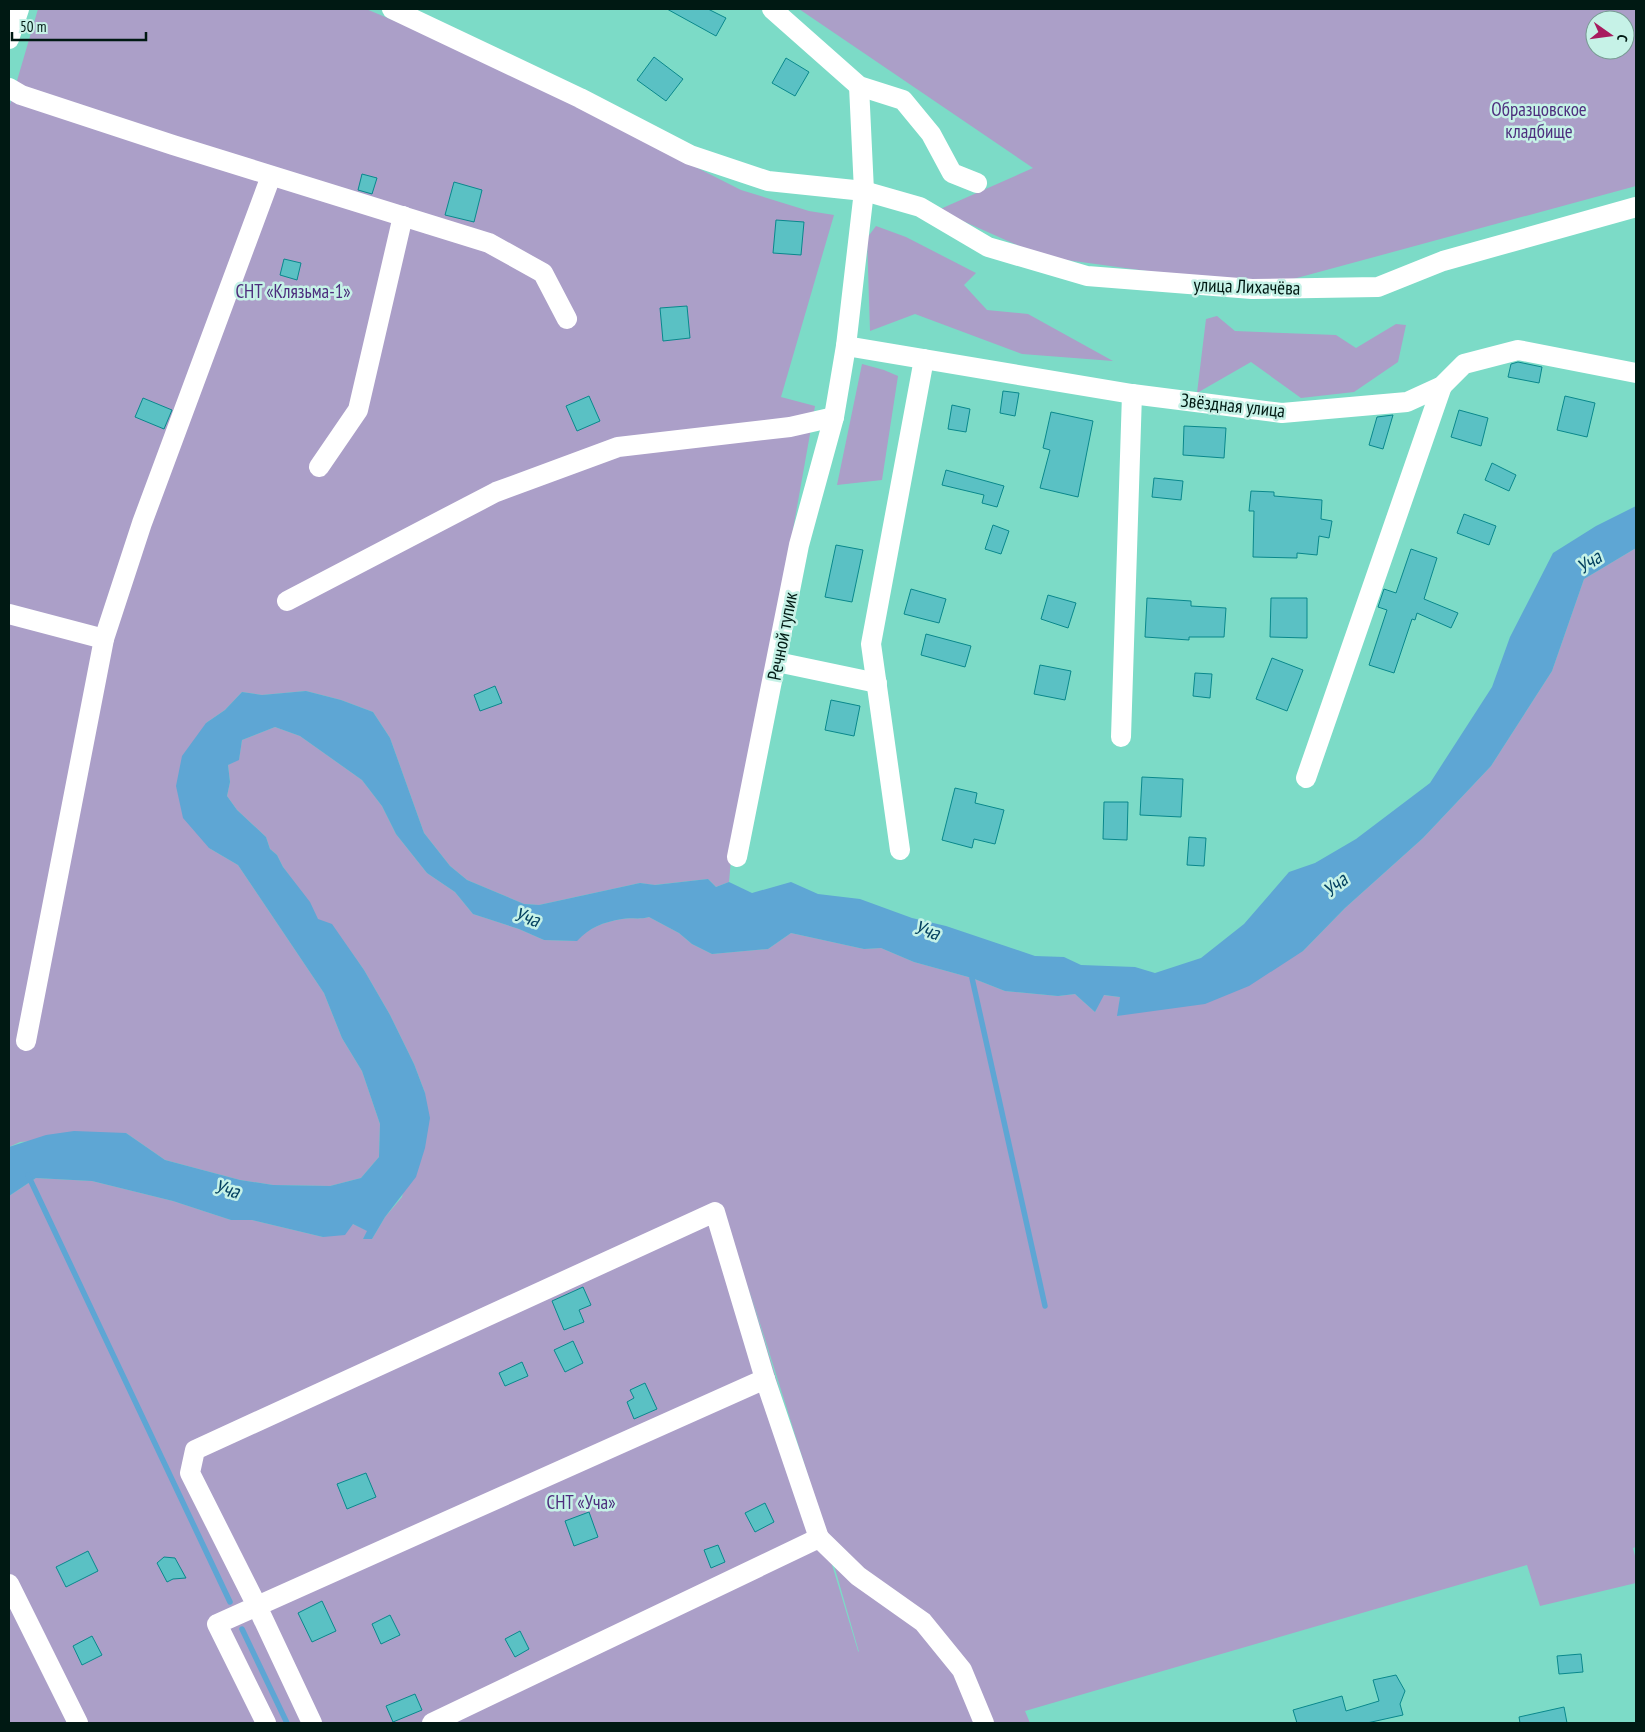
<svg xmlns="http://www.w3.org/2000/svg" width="1645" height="1732" viewBox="0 0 1645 1732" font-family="'PT Sans Narrow',sans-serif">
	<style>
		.green { fill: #ab9fc8; fill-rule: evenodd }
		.water { fill: #5ea6d4 }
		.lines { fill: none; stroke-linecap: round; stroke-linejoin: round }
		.stream { stroke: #5ea6d4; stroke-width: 5.5 }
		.building { fill: #5ac1c4; stroke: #09888c }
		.minor { stroke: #fff; stroke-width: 20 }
		.labels { text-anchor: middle; stroke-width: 5; stroke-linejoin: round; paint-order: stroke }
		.park-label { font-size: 19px; fill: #4d2e7d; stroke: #c6f2e7 }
		.street-label { font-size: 19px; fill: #001913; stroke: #c6f2e7 }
		.water-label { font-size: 20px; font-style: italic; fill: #044160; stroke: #c6f2e7 }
	</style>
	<rect width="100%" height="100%" fill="#7cdbc7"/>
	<!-- green -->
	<g class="green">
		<path d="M 38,9 L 366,9 L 458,47 L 741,190 L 809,211 L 834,215 L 781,397 L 815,406 L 766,681 L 733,837 L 729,882 L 716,887 L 708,879 L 654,885 L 640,883 L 539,905 L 524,904 L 467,880 L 450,866 L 424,833 L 390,738 L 373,712 L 341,700 L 306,691 L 262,695 L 242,692 L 225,710 L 206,723 L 209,848 L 238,865 L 324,993 L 342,1038 L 362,1071 L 380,1124 L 379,1157 L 361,1178 L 330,1186 L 273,1185 L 240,1180 L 165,1160 L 126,1133 L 20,1142 L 9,1147 L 9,108 Z"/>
		<path d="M 799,9 L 1636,9 L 1636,186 L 1238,294 L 1162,273 L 1044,257 L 938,210 L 1033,168 ZM 1595,20 L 1625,20 L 1625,50 L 1595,50 Z"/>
		<path d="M 876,226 L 906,237 L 976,273 L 964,285 L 987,310 L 1028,314 L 1113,361 L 1022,354 L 915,314 L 870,331 L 867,238 Z"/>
		<path d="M 1217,316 L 1235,331 L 1336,335 L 1356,348 L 1396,324 L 1406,325 L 1398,362 L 1354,392 L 1301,398 L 1251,362 L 1197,393 L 1206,319 Z"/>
		<path d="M 862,364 L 884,370 L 898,376 L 882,480 L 837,485 Z"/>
		<path d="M 1636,548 L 1636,1547 L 1633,1548 L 1636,1560 L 1636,1583 L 1540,1606 L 1527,1565 L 1025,1711 L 1030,1723 L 9,1723 L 9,1196 L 36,1178 L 92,1181 L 173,1201 L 231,1220 L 252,1220 L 323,1237 L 353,1224 L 368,1231 L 363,1239 L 372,1239 L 385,1217 L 402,1197 L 425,1093 L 414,1064 L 390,1015 L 364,970 L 332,925 L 318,920 L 309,902 L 283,867 L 277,855 L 270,849 L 266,837 L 237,810 L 227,796 L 230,782 L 228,765 L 239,759 L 242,740 L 275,727 L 300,736 L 362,780 L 382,806 L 396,834 L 427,873 L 455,892 L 473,914 L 519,929 L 544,940 L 576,941 C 589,928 603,922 622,919 C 631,917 639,920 649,917 L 679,933 L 692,944 L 712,954 L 768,949 L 791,933 L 864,949 L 881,948 L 914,962 L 972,978 L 1005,991 L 1058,996 L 1075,994 L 1095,1012 L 1103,995 L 1120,997 L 1118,1016 L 1303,951 L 1345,908 L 1423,838 L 1491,766 L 1552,671 L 1584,579 ZM 747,1282 L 810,1482 L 859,1652 L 858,1651 Z"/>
	</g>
	<!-- water -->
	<path class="water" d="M 1636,506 L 1636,548 L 1584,579 L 1552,671 L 1491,766 L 1423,838 L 1345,908 L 1303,951 L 1249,986 L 1205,1004 L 1117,1016 L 1120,997 L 1104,995 L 1095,1012 L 1075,994 L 1058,996 L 1005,991 L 972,978 L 914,962 L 881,948 L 864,949 L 791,933 L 768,949 L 712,954 L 692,944 L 679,933 L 649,917 C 638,920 631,917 622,919 C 603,922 589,928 577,941 L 544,940 L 519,929 L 473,914 L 455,892 L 427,873 L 396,834 L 382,806 L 362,780 L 300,736 L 275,727 L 242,740 L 239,760 L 228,765 L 230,782 L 227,796 L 237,810 L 266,837 L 270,849 L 277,855 L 283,867 L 310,902 L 318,919 L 332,924 L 364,970 L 390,1015 L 414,1064 L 425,1093 L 430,1118 L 425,1148 L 416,1177 L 385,1217 L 372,1239 L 363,1239 L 367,1231 L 353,1224 L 345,1235 L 323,1237 L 252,1220 L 231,1220 L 173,1201 L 92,1181 L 36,1178 L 9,1196 L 9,1147 L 46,1135 L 74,1131 L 126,1133 L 165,1160 L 240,1180 L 273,1185 L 330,1186 L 361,1178 L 379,1157 L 380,1124 L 362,1071 L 342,1038 L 324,993 L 238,865 L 209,848 L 183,818 L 176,786 L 182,756 L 206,723 L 225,710 L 242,692 L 262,695 L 306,691 L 341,700 L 373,712 L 390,738 L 424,833 L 450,866 L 467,880 L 524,904 L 539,905 L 640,883 L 655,885 L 708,879 L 716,887 L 729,882 L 752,893 L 791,882 L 818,894 L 860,899 L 912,918 L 946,926 L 1035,956 L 1064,957 L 1081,965 L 1135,967 L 1155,973 L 1201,958 L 1244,924 L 1289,872 L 1315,863 L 1356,839 L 1430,783 L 1492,687 L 1510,637 L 1553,553 L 1596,526 Z"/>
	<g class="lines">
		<!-- stream -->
		<g class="stream">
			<path d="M 972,978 L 1045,1306"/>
			<path d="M 28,1175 L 230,1602"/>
			<path d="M 242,1629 L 287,1723"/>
		</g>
	</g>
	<!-- building -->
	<g class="building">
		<path d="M 667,9 L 708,9 L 726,18 L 716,36 Z"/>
		<path d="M 654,57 L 683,79 L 666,101 L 637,80 Z"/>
		<path d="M 786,58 L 809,72 L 795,96 L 772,83 Z"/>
		<path d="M 362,174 L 377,178 L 372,194 L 358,190 Z"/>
		<path d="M 454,182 L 482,190 L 474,222 L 445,215 Z"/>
		<path d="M 776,220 L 804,222 L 801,255 L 773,253 Z"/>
		<path d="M 284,259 L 301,263 L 297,280 L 280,275 Z"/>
		<path d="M 687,306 L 690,338 L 663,341 L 660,308 Z"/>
		<path d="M 1518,362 L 1542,367 L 1539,383 L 1508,377 L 1511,364 Z"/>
		<path d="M 1003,391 L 1019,393 L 1015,416 L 1000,413 Z"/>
		<path d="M 589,396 L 600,421 L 577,431 L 566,406 Z"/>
		<path d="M 1565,396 L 1595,403 L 1587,437 L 1557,430 Z"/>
		<path d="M 143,398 L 172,410 L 164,429 L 135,417 Z"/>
		<path d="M 952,405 L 970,409 L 966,432 L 948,429 Z"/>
		<path d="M 1459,410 L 1488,418 L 1481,446 L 1451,437 Z"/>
		<path d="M 1051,412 L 1093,421 L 1078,497 L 1040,488 L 1050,450 L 1043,448 Z"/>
		<path d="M 1393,415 L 1383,449 L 1369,445 L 1377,417 Z"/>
		<path d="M 1184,426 L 1226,428 L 1224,458 L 1183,455 Z"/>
		<path d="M 1492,463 L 1516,475 L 1509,491 L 1485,480 Z"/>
		<path d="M 946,470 L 1004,486 L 997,507 L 982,503 L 984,495 L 942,485 Z"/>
		<path d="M 1154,478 L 1183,481 L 1181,500 L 1152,497 Z"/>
		<path d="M 1251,491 L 1274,492 L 1274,496 L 1322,500 L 1321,519 L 1332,521 L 1329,538 L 1319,536 L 1317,555 L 1297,553 L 1297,558 L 1253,557 L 1254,511 L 1249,511 Z"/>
		<path d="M 1464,514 L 1496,526 L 1489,545 L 1457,533 Z"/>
		<path d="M 993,525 L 1009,531 L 1001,554 L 985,549 Z"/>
		<path d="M 836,545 L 863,550 L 852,602 L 825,597 Z"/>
		<path d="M 1411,549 L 1437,558 L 1424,599 L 1458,613 L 1451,628 L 1417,613 L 1415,620 L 1412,619 L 1394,673 L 1369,665 L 1387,610 L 1378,607 L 1384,589 L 1396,593 Z"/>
		<path d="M 911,589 L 946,599 L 939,623 L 904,614 Z"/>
		<path d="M 1048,595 L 1076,603 L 1068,628 L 1041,619 Z"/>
		<path d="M 1147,598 L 1191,601 L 1191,606 L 1226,608 L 1224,637 L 1189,637 L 1189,640 L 1145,637 Z"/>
		<path d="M 1271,598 L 1307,598 L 1307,638 L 1270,637 Z"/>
		<path d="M 926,634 L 971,646 L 965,667 L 921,655 Z"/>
		<path d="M 1272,658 L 1303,670 L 1287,711 L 1256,699 Z"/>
		<path d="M 1040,665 L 1071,671 L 1065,700 L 1034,694 Z"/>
		<path d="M 1195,673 L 1212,674 L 1210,698 L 1193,696 Z"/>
		<path d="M 495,686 L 502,703 L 480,711 L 474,695 Z"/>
		<path d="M 831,700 L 860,706 L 854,736 L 825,730 Z"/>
		<path d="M 1142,777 L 1183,779 L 1181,817 L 1140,815 Z"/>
		<path d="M 955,788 L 977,793 L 975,803 L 1004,810 L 995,844 L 974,839 L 972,848 L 942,840 Z"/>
		<path d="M 1104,802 L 1128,802 L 1127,840 L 1103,839 Z"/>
		<path d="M 1189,837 L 1206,838 L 1204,866 L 1187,865 Z"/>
		<path d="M 583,1287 L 591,1305 L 579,1310 L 584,1322 L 564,1330 L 552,1301 Z"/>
		<path d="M 573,1341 L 583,1363 L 565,1372 L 554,1350 Z"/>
		<path d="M 522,1362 L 528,1376 L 505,1386 L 499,1373 Z"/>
		<path d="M 645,1383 L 657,1409 L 634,1419 L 627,1402 L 634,1398 L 630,1390 Z"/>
		<path d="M 366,1473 L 376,1497 L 347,1509 L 337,1484 Z"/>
		<path d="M 765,1503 L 774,1522 L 755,1532 L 745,1513 Z"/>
		<path d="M 589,1512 L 598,1537 L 574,1546 L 565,1521 Z"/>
		<path d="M 718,1545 L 725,1562 L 711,1568 L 704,1550 Z"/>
		<path d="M 88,1551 L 98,1571 L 66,1587 L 56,1567 Z"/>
		<path d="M 164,1557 L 175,1558 L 186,1578 L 173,1579 L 167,1582 L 157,1563 Z"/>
		<path d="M 322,1601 L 336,1631 L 312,1642 L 298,1613 Z"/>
		<path d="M 390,1615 L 400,1635 L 381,1644 L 372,1624 Z"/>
		<path d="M 520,1631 L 529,1649 L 515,1657 L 505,1639 Z"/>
		<path d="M 92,1636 L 102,1655 L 82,1665 L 73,1646 Z"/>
		<path d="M 1581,1654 L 1583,1672 L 1559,1674 L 1557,1656 Z"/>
		<path d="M 1396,1675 L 1405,1691 L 1400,1704 L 1403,1715 L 1367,1723 L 1297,1723 L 1293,1710 L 1342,1696 L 1346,1711 L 1379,1701 L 1373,1680 Z"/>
		<path d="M 415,1694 L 422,1710 L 393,1722 L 386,1706 Z"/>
		<path d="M 1564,1707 L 1567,1723 L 1520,1723 L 1519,1717 Z"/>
	</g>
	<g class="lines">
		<!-- minor -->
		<g class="minor">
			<path d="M 392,9 L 580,98 L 690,155 L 768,181 L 864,191 L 920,207 L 988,247 L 1087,276 L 1252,289 L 1378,287 L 1443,261 L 1636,207"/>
			<path d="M 772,9 L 859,86 L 903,100 L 931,134 L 952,173 L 977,183"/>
			<path d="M 9,39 L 19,9"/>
			<path d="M 9,88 L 21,95 L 173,145 L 489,243 L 543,273 L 567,319"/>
			<path d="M 846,346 L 1132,394 L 1282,413 L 1407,402 L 1442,386 L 1464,364 L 1518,350 L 1636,373"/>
			<path d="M 319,467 L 358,410 L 403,216"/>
			<path d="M 287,601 L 496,492 L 618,447 L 790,427 L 834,417"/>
			<path d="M 9,614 L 104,639"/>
			<path d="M 777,662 L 877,683"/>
			<path d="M 1121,737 L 1132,394"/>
			<path d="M 1306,778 L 1442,386"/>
			<path d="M 900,850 L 871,644 L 924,359"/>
			<path d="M 737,857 L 799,545 L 834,417 L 846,346 L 864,191 L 859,86"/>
			<path d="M 26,1041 L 104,639 L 142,523 L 271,176"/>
			<path d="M 9,1584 L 78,1723"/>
			<path d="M 266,1723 L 217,1624 L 257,1606 L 190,1473 L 195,1450 L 715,1212 L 765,1379 L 819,1538"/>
			<path d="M 312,1723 L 257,1606 L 765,1379"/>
			<path d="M 432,1723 L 819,1538 L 858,1576 L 923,1622 L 962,1670 L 984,1723"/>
		</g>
	</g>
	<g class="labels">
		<!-- park labels -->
		<g class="park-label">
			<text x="1539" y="116">Образцовское<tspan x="1539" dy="22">кладбище</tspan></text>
			<text x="293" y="298">СНТ «Клязьма-1»</text>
			<text x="581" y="1509">СНТ «Уча»</text>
		</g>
		<!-- street labels -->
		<g class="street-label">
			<text transform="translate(1247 286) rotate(2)" y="7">улица Лихачёва</text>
			<text transform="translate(1233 405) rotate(6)" y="7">Звёздная улица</text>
			<text transform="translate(782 636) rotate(-79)" y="7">Речной тупик</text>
		</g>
		<!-- water labels -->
		<g class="water-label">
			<text transform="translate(1589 562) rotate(-34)" y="7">Уча</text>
			<text transform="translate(1335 885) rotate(-40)" y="7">Уча</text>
			<text transform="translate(527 917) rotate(17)" y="7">Уча</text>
			<text transform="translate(927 930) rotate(17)" y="7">Уча</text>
			<text transform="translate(227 1189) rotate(14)" y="7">Уча</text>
		</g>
	</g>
	<!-- border -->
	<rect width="1645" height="1732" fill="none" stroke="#001913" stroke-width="20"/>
	<!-- north arrow -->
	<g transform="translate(1610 35) rotate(104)"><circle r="24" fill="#c6f2e7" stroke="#779b92"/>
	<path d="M0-4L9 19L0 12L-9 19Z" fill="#a81c5f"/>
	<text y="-8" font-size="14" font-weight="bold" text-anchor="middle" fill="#001913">С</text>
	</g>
	<!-- scale -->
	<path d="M12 32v8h134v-8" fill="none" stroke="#001913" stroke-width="2.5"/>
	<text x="20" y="32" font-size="15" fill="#001913" stroke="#c6f2e7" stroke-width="4" paint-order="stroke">50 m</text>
</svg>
